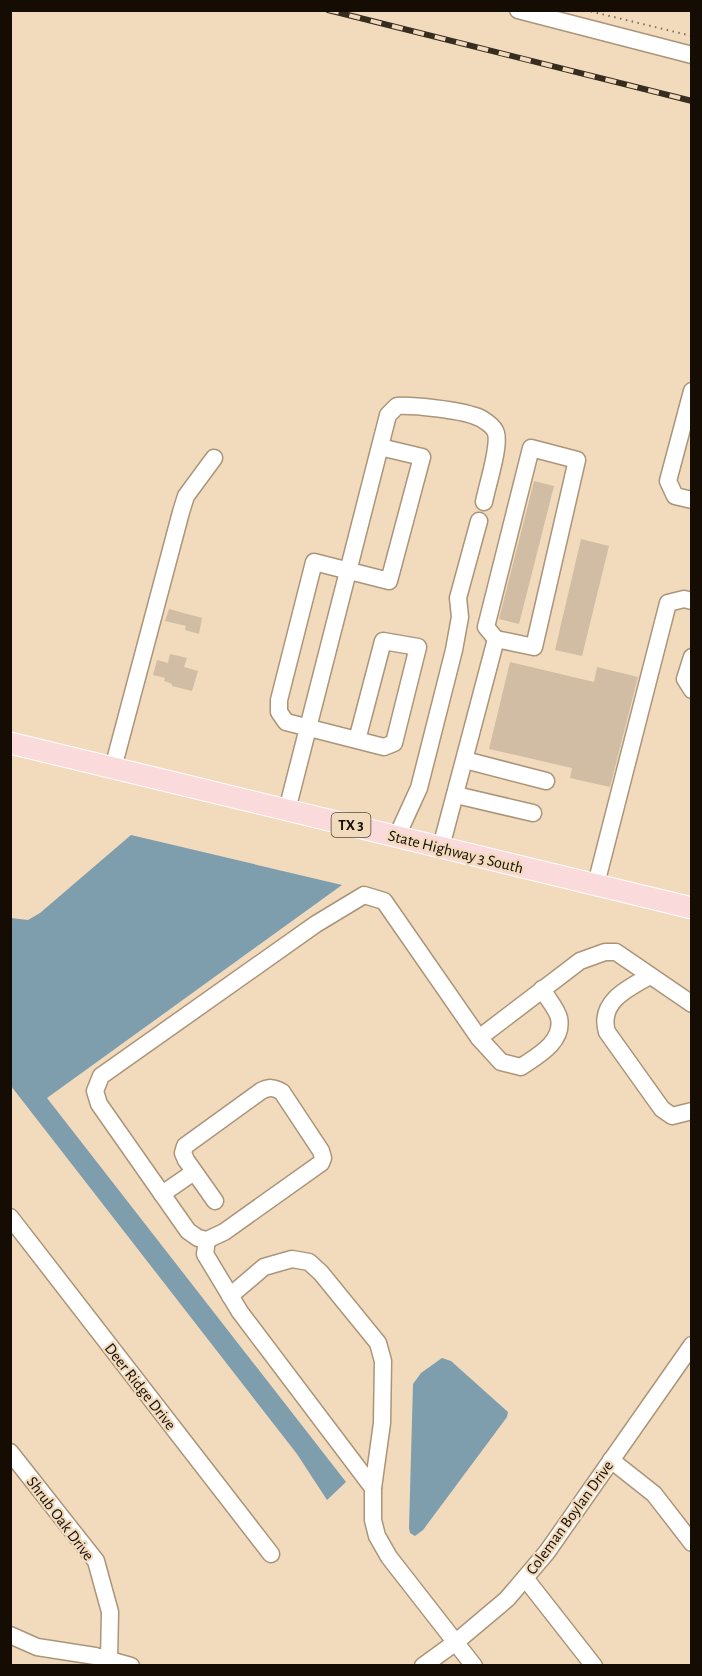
<svg xmlns="http://www.w3.org/2000/svg" width="702" height="1676" viewBox="0 0 702 1676" font-family="'Alegreya Sans',sans-serif">
	<style>
		.water { fill: #7f9ead }
		.building { fill: #d1bda4 }
		.lines { fill: none; stroke-linecap: round; stroke-linejoin: round }
		.minor-casing { stroke: #ab9579; stroke-width: 19 }
		.major-casing { stroke: #fff; stroke-width: 23 }
		.path { stroke: #80705d; stroke-width: 2; stroke-dasharray: 1.5 4.5; stroke-linecap: butt }
		.minor { stroke: #fff; stroke-width: 16 }
		.major { stroke: #fbdadc; stroke-width: 21 }
		.rail-casing { stroke: #372c20; stroke-width: 6 }
		.rail { stroke: #f2dabc; stroke-width: 4; stroke-dasharray: 11; stroke-linecap: butt }
		.labels { text-anchor: middle; stroke-width: 4.5; stroke-linejoin: round; paint-order: stroke }
		.shield { fill: #f2dabc; stroke: #574a3b; stroke-width: 1.5 }
		.shield-label { font-size: 15px; font-weight: bold; fill: #150d04 }
		.street-label { font-size: 16px; fill: #150d04; stroke: #f2dabc }
	</style>
	<rect width="100%" height="100%" fill="#f2dabc"/>
	<!-- water -->
	<g class="water">
		<path d="M 131,835 L 342,885 L 47,1098 L 346,1482 L 327,1500 L 297,1454 L 11,1086 L 11,918 L 28,920 L 40,913 Z"/>
		<path d="M 442,1358 L 451,1361 L 508,1412 L 507,1417 L 423,1530 L 415,1536 L 410,1533 L 409,1528 L 413,1384 L 421,1373 Z"/>
	</g>
	<!-- building -->
	<g class="building">
		<path d="M 534,481 L 554,486 L 519,624 L 499,619 Z"/>
		<path d="M 581,539 L 609,546 L 582,656 L 555,650 Z"/>
		<path d="M 169,609 L 202,618 L 199,634 L 185,630 L 186,626 L 165,621 Z"/>
		<path d="M 170,654 L 187,658 L 184,667 L 198,671 L 192,691 L 172,686 L 172,684 L 164,681 L 165,678 L 153,675 L 157,660 L 168,663 Z"/>
		<path d="M 510,662 L 594,682 L 597,667 L 638,677 L 610,787 L 570,778 L 572,768 L 489,749 Z"/>
	</g>
	<g class="lines">
		<!-- minor casing -->
		<g class="minor-casing">
			<g id="minor">
				<path d="M 518,10 L 692,55"/>
				<path d="M 692,391 L 668,481 L 675,496 L 692,500"/>
				<path d="M 692,657 L 685,679 L 692,690"/>
				<path d="M 357,740 L 383,641 L 418,647 L 394,743 L 384,747 L 286,722 L 279,712 L 279,700 L 314,562 L 389,581 L 422,457 L 380,447"/>
				<path d="M 465,760 L 546,781"/>
				<path d="M 113,768 L 181,512 L 186,496 L 214,458"/>
				<path d="M 456,795 L 533,813"/>
				<path d="M 287,810 L 388,415 L 397,406 C 414,405 459,410 475,416 C 482,418 494,426 496,433 C 500,447 487,486 484,502"/>
				<path d="M 397,836 L 419,788 L 454,650 L 460,617 L 458,598 L 479,521"/>
				<path d="M 441,847 L 496,639 L 534,647 L 577,460 L 531,448 L 486,627 L 496,639"/>
				<path d="M 596,884 L 668,603 L 684,599 L 692,601"/>
				<path d="M 650,976 C 628,988 598,1002 607,1032 L 662,1109 L 672,1116 L 692,1111"/>
				<path d="M 479,1038 L 501,1062 L 521,1067 C 537,1056 564,1042 559,1018 C 557,1009 547,998 542,989"/>
				<path d="M 162,1194 L 194,1172"/>
				<path d="M 215,1201 L 186,1160 L 183,1153 L 185,1146 L 261,1091 C 269,1087 274,1087 282,1092 L 321,1151 L 323,1158 L 321,1163 L 224,1232 L 207,1240 L 198,1238 L 188,1231 L 99,1104 L 95,1091 L 101,1076 L 316,924 L 364,895 L 384,901 L 479,1038 L 580,961 L 605,952 L 616,952 L 692,1004"/>
				<path d="M 10,1217 L 271,1554"/>
				<path d="M 207,1240 L 205,1254 L 240,1312 L 373,1488"/>
				<path d="M 230,1296 L 264,1267 L 292,1259 L 309,1262 L 321,1273 L 378,1343 L 383,1361 L 382,1423 L 373,1488 L 373,1520 L 377,1536 L 389,1557 L 474,1666"/>
				<path d="M 10,1452 L 96,1561 L 110,1612 L 109,1660"/>
				<path d="M 611,1460 L 654,1494 L 692,1543"/>
				<path d="M 525,1578 L 594,1666"/>
				<path d="M 10,1635 L 37,1647 L 95,1656 L 131,1666"/>
				<path d="M 423,1666 L 456,1642 L 507,1599 L 547,1552 L 692,1345"/>
			</g>
		</g>
		<!-- major casing -->
		<g class="major-casing">
			<path id="major" d="M 10,743 L 692,908"/>
		</g>
		<!-- path -->
		<path class="path" d="M 585,10 L 692,36"/>
		<!-- minor -->
		<use href="#minor" class="minor"/>
		<!-- major -->
		<use href="#major" class="major"/>
		<!-- rail casing -->
		<g class="rail-casing">
			<path id="rail" d="M 328,10 L 692,101"/>
		</g>
		<!-- rail -->
		<use href="#rail" class="rail"/>
	</g>
	<g class="labels">
		<!-- shield labels -->
		<rect class="shield" x="331.5" y="813" width="39" height="24" rx="4.5"/>
		<g class="shield-label">
			<text x="351" y="830">TX 3</text>
		</g>
		<!-- street labels -->
		<g class="street-label">
			<text transform="translate(456 851) rotate(14)" y="6">State Highway 3 South</text>
			<text transform="translate(141 1386) rotate(52)" y="6">Deer Ridge Drive</text>
			<text transform="translate(569 1517) rotate(-54)" y="6">Coleman Boylan Drive</text>
			<text transform="translate(61 1518) rotate(53)" y="6">Shrub Oak Drive</text>
		</g>
	</g>
	<!-- border -->
	<rect width="702" height="1676" fill="none" stroke="#150d04" stroke-width="24"/>
</svg>
